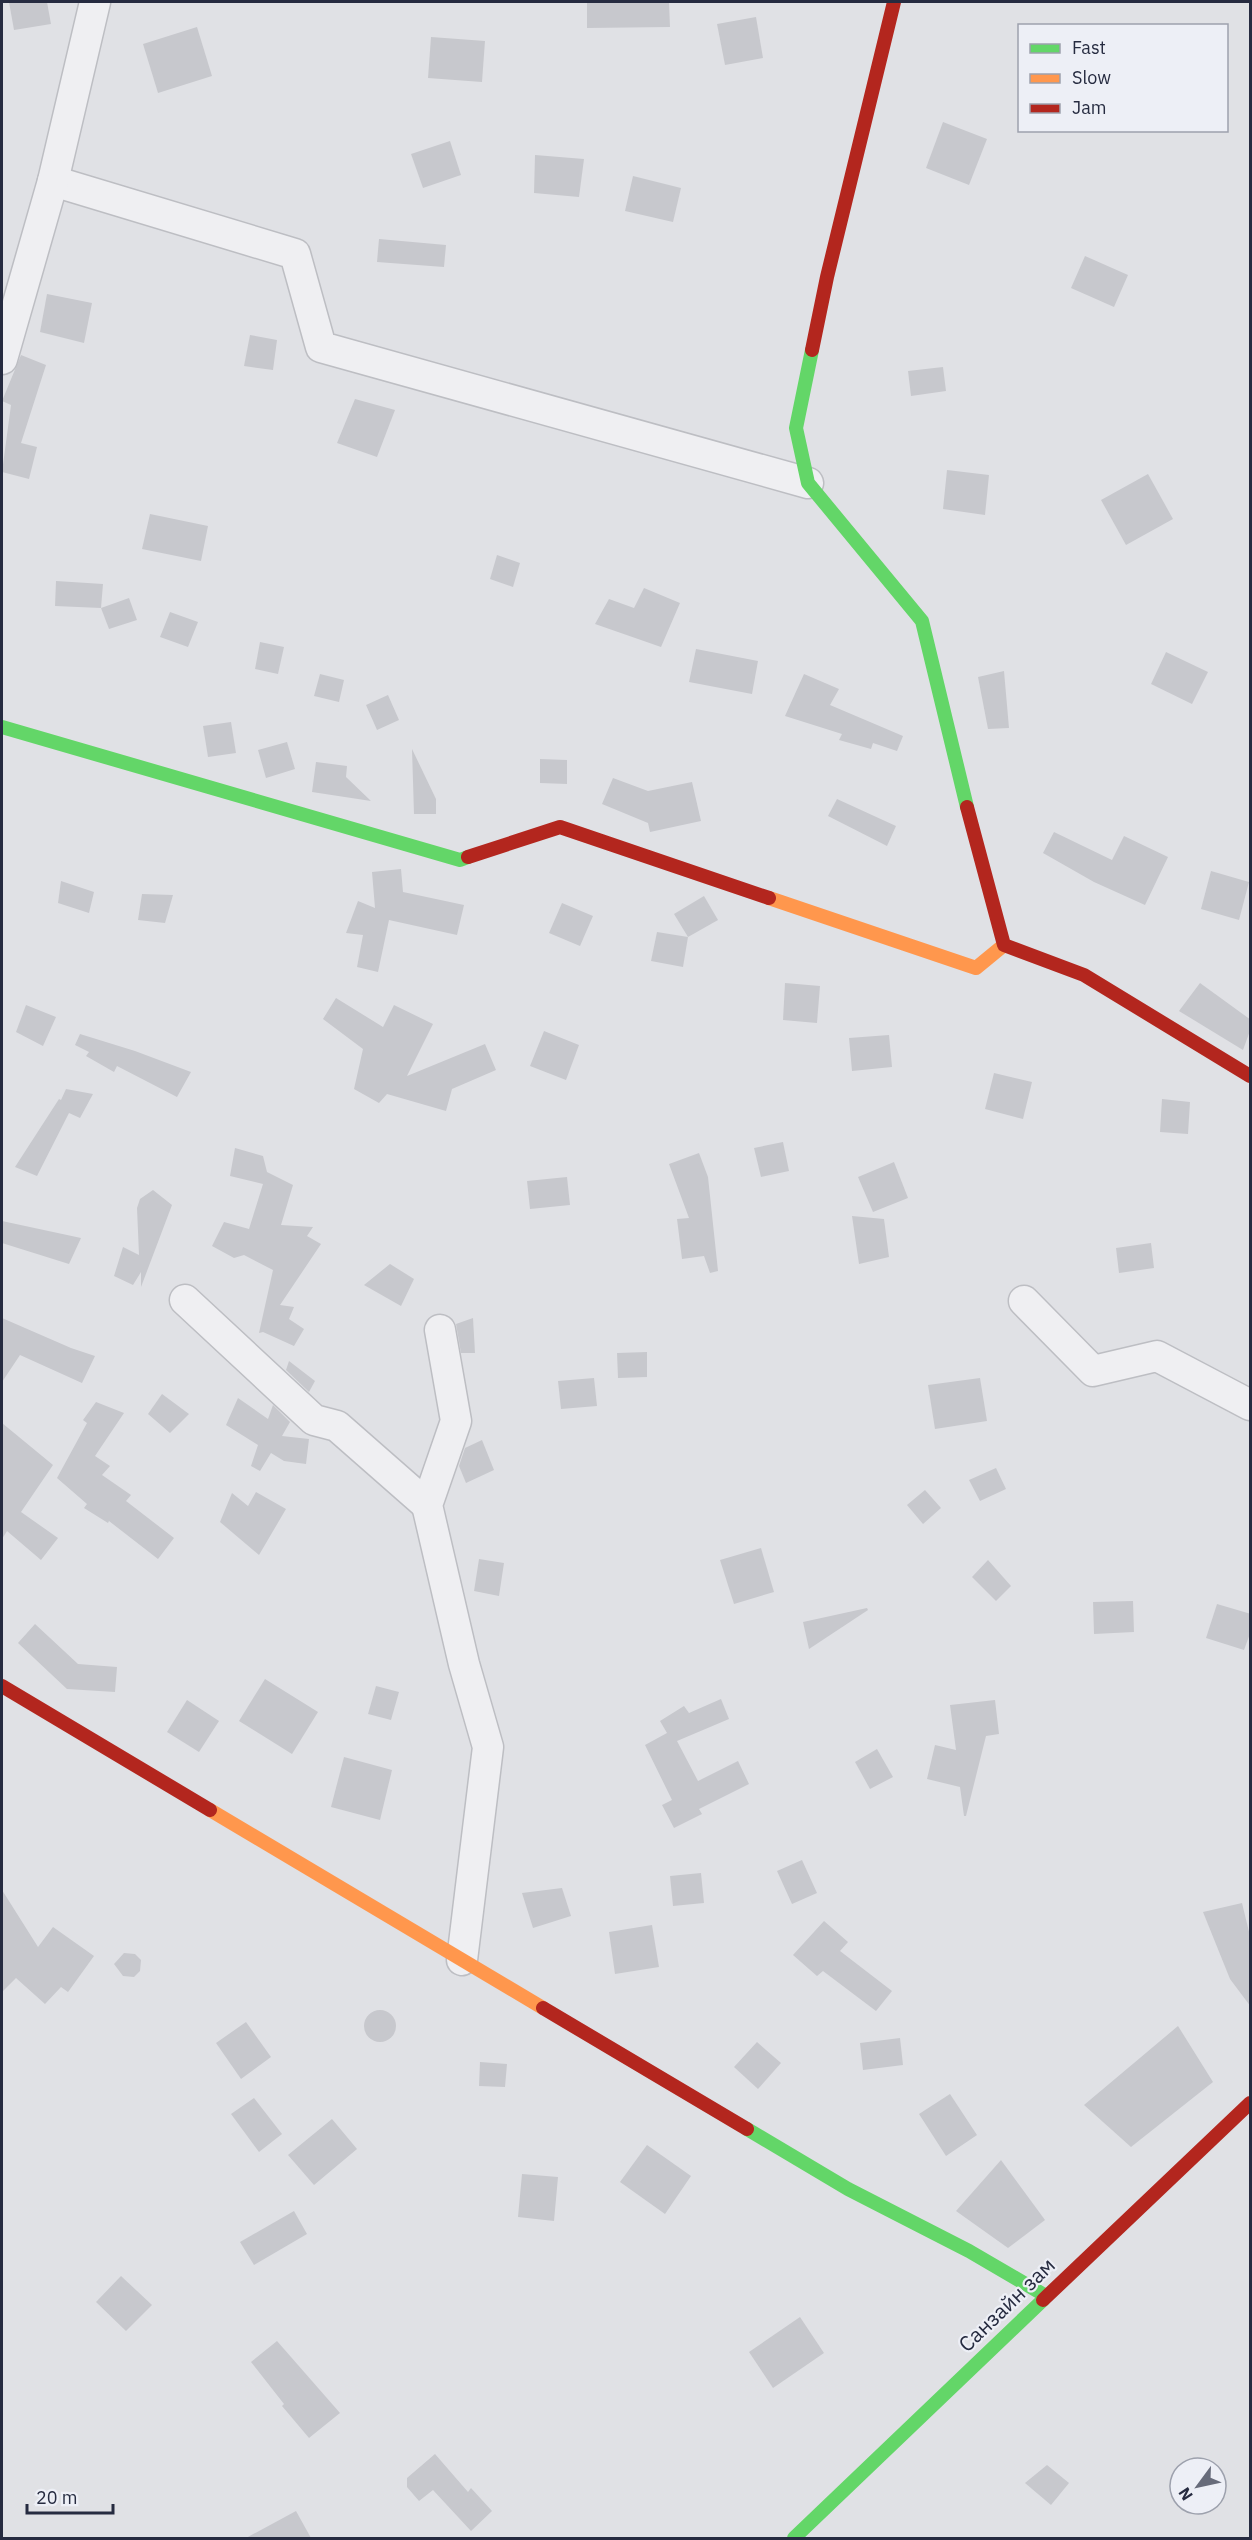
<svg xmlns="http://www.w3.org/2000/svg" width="1252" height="2540" viewBox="0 0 1252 2540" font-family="'IBM Plex Sans',sans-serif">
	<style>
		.building { fill: #c7c8cd }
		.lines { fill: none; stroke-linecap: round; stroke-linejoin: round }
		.street-casing { stroke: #bdbec3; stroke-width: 33 }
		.street { stroke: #efeff2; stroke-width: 30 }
		.fast { stroke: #63d668; stroke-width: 14 }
		.slow { stroke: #ff974d; stroke-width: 14 }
		.jam { stroke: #b3261e; stroke-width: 14 }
		.labels { text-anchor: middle; stroke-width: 4.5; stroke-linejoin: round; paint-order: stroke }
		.street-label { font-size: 21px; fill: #262b40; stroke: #edeff6 }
	</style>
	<rect width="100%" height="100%" fill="#e0e1e5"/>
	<!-- building -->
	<g class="building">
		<path d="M 9,2 L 47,2 L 51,24 L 14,30 Z"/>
		<path d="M 587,2 L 669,2 L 670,27 L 587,28 Z"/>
		<path d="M 756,17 L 763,58 L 725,65 L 717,24 Z"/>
		<path d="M 197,27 L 212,76 L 158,93 L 143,44 Z"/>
		<path d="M 431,37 L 485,41 L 482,82 L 428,78 Z"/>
		<path d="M 943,122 L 987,139 L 969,185 L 926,168 Z"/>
		<path d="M 450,141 L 461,175 L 423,188 L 411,154 Z"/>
		<path d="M 535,155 L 584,159 L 579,197 L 534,193 Z"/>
		<path d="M 633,176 L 681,188 L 673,222 L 625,211 Z"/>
		<path d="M 379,239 L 446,245 L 444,267 L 377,262 Z"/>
		<path d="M 1085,256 L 1128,275 L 1114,307 L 1071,288 Z"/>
		<path d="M 47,294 L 92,303 L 84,343 L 40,332 Z"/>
		<path d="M 250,335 L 277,340 L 273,370 L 244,366 Z"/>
		<path d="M 21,355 L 46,365 L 21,443 L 37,447 L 29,479 L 2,472 L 11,405 L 2,401 Z"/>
		<path d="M 943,367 L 946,391 L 911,396 L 908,371 Z"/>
		<path d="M 355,399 L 395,410 L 377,457 L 337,443 Z"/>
		<path d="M 947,470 L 989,475 L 985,515 L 943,509 Z"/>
		<path d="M 1148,474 L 1173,519 L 1126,545 L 1101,500 Z"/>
		<path d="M 150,514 L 208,526 L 201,561 L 142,549 Z"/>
		<path d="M 497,555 L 520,563 L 513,587 L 490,579 Z"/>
		<path d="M 56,581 L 103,584 L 101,608 L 55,606 Z"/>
		<path d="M 644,588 L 680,603 L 661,647 L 595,624 L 609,599 L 634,608 Z"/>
		<path d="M 129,598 L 137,620 L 109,629 L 101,608 Z"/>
		<path d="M 170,612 L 198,622 L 188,647 L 160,637 Z"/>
		<path d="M 260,642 L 284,647 L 278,674 L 255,669 Z"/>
		<path d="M 696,649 L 758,661 L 752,694 L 689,682 Z"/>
		<path d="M 1166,652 L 1208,672 L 1192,704 L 1151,684 Z"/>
		<path d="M 1004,671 L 1009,728 L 988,729 L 978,677 Z"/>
		<path d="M 320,674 L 344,680 L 339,702 L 314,696 Z"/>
		<path d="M 804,674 L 839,689 L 830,705 L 903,736 L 897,751 L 873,743 L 871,749 L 839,740 L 842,734 L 785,716 Z"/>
		<path d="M 388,695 L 399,720 L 377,730 L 366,705 Z"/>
		<path d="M 231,722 L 236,753 L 208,757 L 203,726 Z"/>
		<path d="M 287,742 L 295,769 L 266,778 L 258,750 Z"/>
		<path d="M 412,749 L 436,799 L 436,814 L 414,814 Z"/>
		<path d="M 540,759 L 567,760 L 567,784 L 540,783 Z"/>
		<path d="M 316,762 L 347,766 L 346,777 L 371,801 L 312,792 Z"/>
		<path d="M 613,778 L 648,791 L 692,782 L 701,821 L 650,832 L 648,823 L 602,804 Z"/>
		<path d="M 837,799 L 896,826 L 887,846 L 828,816 Z"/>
		<path d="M 1054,832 L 1112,860 L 1124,836 L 1168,857 L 1145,905 L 1094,882 L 1043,853 Z"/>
		<path d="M 401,869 L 403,892 L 464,905 L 457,935 L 389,920 L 378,972 L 357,967 L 363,935 L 346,933 L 358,901 L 375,908 L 372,872 Z"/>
		<path d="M 1211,871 L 1249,882 L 1239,920 L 1201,909 Z"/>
		<path d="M 61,881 L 94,892 L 89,913 L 58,903 Z"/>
		<path d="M 142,894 L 173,895 L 165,923 L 138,920 Z"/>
		<path d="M 704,896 L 718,920 L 688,937 L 674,914 Z"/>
		<path d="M 562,903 L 593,916 L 580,946 L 549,933 Z"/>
		<path d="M 657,932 L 688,937 L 683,967 L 651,961 Z"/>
		<path d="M 785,983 L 820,986 L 817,1023 L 783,1020 Z"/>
		<path d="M 1200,983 L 1251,1020 L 1251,1028 L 1243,1050 L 1179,1011 Z"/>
		<path d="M 336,998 L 383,1027 L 394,1005 L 433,1024 L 407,1076 L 485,1044 L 496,1070 L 452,1089 L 446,1111 L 387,1094 L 379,1103 L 354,1089 L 363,1049 L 323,1019 Z"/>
		<path d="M 26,1005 L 56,1017 L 43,1046 L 16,1032 Z"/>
		<path d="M 544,1031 L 579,1045 L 566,1080 L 530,1066 Z"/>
		<path d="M 80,1034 L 135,1051 L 191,1072 L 177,1097 L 117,1066 L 114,1072 L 86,1056 L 89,1052 L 75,1045 Z"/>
		<path d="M 889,1035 L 892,1067 L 852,1071 L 849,1038 Z"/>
		<path d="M 994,1073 L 1032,1082 L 1023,1119 L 985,1109 Z"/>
		<path d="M 66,1089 L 93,1094 L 80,1118 L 69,1113 L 37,1176 L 15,1167 L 59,1099 L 61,1100 Z"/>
		<path d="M 1162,1099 L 1190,1102 L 1188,1134 L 1160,1132 Z"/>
		<path d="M 783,1142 L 789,1171 L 761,1177 L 754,1148 Z"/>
		<path d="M 235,1148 L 263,1156 L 267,1172 L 293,1185 L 281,1225 L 313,1227 L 307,1236 L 321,1244 L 280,1305 L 294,1307 L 289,1319 L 304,1329 L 294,1346 L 263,1332 L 259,1333 L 273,1270 L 244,1255 L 234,1258 L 212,1246 L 224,1222 L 249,1229 L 263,1184 L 230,1176 Z"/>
		<path d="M 699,1153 L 708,1177 L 718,1271 L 710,1273 L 704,1256 L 682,1259 L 677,1219 L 689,1218 L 669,1164 Z"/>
		<path d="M 894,1162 L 908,1198 L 873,1212 L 858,1177 Z"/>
		<path d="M 567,1177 L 570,1205 L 530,1209 L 527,1181 Z"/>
		<path d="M 153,1190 L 172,1205 L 141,1287 L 141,1272 L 133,1285 L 114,1276 L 123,1247 L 139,1255 L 137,1208 L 140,1199 Z"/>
		<path d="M 852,1216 L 884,1219 L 889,1257 L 859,1264 Z"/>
		<path d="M 2,1221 L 81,1238 L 69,1264 L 2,1243 Z"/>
		<path d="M 1151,1243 L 1154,1268 L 1119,1273 L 1116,1248 Z"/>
		<path d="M 390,1264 L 414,1279 L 401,1306 L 364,1285 Z"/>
		<path d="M 2,1318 L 71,1348 L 95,1356 L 82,1383 L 20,1355 L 2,1382 Z"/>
		<path d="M 473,1318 L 475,1353 L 461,1353 L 456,1324 Z"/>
		<path d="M 647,1352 L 647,1377 L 618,1378 L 617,1353 Z"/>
		<path d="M 289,1361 L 315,1381 L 309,1392 L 286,1370 Z"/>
		<path d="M 594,1378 L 597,1406 L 561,1409 L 558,1381 Z"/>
		<path d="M 980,1378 L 987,1421 L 935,1429 L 928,1385 Z"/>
		<path d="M 162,1394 L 189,1414 L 170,1433 L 148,1414 Z"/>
		<path d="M 238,1398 L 268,1419 L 273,1405 L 290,1422 L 282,1436 L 309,1439 L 306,1464 L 284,1461 L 271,1453 L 260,1471 L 251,1466 L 258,1445 L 226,1425 Z"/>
		<path d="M 96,1402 L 124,1413 L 95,1456 L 110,1466 L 102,1475 L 131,1495 L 126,1501 L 174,1538 L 158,1559 L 109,1521 L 108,1523 L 84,1508 L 87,1504 L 57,1478 L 87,1423 L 83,1420 Z"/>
		<path d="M 2,1423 L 53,1465 L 21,1512 L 58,1538 L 41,1560 L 7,1531 L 2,1539 Z"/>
		<path d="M 482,1440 L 494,1470 L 466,1483 L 459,1466 L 465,1448 Z"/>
		<path d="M 996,1468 L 1006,1489 L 980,1501 L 969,1480 Z"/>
		<path d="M 925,1490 L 941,1508 L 923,1524 L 907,1505 Z"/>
		<path d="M 256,1492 L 286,1509 L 259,1555 L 220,1522 L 232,1493 L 248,1506 Z"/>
		<path d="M 761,1548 L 774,1592 L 734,1604 L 720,1560 Z"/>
		<path d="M 479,1559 L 504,1563 L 499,1596 L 474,1591 Z"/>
		<path d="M 988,1560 L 1011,1586 L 996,1601 L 972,1577 Z"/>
		<path d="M 1133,1601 L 1134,1632 L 1094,1634 L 1093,1602 Z"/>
		<path d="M 1217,1604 L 1251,1614 L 1251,1631 L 1244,1650 L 1206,1638 Z"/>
		<path d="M 867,1608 L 868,1610 L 809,1649 L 803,1622 Z"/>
		<path d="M 35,1624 L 78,1664 L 117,1667 L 115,1692 L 67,1689 L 18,1643 Z"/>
		<path d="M 265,1679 L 318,1712 L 292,1754 L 239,1721 Z"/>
		<path d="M 376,1686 L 399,1692 L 391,1720 L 368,1714 Z"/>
		<path d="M 721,1699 L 729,1719 L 677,1741 L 698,1781 L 738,1761 L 749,1784 L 699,1809 L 702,1814 L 674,1828 L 662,1805 L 672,1800 L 645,1745 L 667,1733 L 660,1721 L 684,1706 L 689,1713 Z"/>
		<path d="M 187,1700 L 219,1721 L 199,1752 L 167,1732 Z"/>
		<path d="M 995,1700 L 999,1734 L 986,1736 L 966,1816 L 964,1816 L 960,1787 L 927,1779 L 935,1745 L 956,1750 L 950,1705 Z"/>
		<path d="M 877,1749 L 893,1777 L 870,1789 L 855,1762 Z"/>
		<path d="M 344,1757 L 392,1770 L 380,1820 L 331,1807 Z"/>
		<path d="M 802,1860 L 817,1893 L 792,1904 L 777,1871 Z"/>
		<path d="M 701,1873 L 704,1903 L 673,1906 L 670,1876 Z"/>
		<path d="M 562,1888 L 571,1916 L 533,1928 L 522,1893 Z"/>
		<path d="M 2,1890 L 38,1947 L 53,1927 L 94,1956 L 68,1992 L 61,1987 L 45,2004 L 16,1978 L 2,1992 Z"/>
		<path d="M 1242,1903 L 1251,1940 L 1251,2007 L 1230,1979 L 1203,1912 Z"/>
		<path d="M 824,1921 L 848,1942 L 840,1951 L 892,1991 L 876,2011 L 823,1971 L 817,1976 L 793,1955 Z"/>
		<path d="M 652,1925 L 659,1967 L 615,1974 L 609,1932 Z"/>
		<path d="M 124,1953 L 135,1954 L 141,1960 L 140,1971 L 134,1977 L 123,1976 L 114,1964 Z"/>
		<circle cx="380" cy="2026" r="16"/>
		<path d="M 246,2022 L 271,2057 L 241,2079 L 216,2043 Z"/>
		<path d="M 1178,2026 L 1213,2082 L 1131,2147 L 1084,2105 Z"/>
		<path d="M 900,2038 L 903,2065 L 863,2070 L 860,2043 Z"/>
		<path d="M 757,2042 L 781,2063 L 758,2089 L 734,2067 Z"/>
		<path d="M 480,2062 L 507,2064 L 505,2087 L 479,2086 Z"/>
		<path d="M 950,2094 L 977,2135 L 946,2156 L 919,2114 Z"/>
		<path d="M 254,2098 L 282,2134 L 259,2152 L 231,2114 Z"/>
		<path d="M 332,2119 L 357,2149 L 314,2185 L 288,2155 Z"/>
		<path d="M 647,2145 L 691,2176 L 665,2214 L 620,2182 Z"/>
		<path d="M 1001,2160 L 1045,2220 L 1008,2248 L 956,2211 Z"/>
		<path d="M 522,2174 L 558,2177 L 554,2221 L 518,2217 Z"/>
		<path d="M 294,2211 L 307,2234 L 254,2265 L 240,2242 Z"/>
		<path d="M 121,2276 L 152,2305 L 126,2331 L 96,2302 Z"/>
		<path d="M 800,2317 L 824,2353 L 773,2388 L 749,2352 Z"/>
		<path d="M 277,2341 L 340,2413 L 309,2438 L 282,2406 L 284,2404 L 251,2362 Z"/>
		<path d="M 435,2454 L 468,2492 L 471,2488 L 492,2511 L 471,2531 L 433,2490 L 419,2501 L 407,2487 L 407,2478 Z"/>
		<path d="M 1047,2465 L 1069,2483 L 1051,2505 L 1025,2483 Z"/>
		<path d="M 296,2511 L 311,2538 L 246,2538 Z"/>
	</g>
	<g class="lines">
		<!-- street casing -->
		<g class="street-casing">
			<g id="street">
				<path d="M 53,181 L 295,254 L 321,347 L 808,483"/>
				<path d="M 2,359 L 53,181 L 95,2"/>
				<path d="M 185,1300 L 314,1420 L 337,1426 L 427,1505"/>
				<path d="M 1024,1301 L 1093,1371 L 1157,1356 L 1250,1405"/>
				<path d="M 440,1330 L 456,1421 L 427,1505 L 464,1664 L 488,1747 L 462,1960"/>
			</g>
		</g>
		<!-- street -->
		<use href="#street" class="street"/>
		<!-- fast -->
		<g class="fast">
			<path d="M 812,350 L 796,428 L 808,483 L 922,621 L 967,807"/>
			<path d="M 2,727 L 460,860 L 468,857"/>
			<path d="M 747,2129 L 848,2189 L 969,2251 L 1046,2296"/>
			<path d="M 794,2538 L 1043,2300"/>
		</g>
		<!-- slow -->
		<g class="slow">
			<path d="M 769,898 L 976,968 L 1004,945"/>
			<path d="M 210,1810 L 543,2008"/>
		</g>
		<!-- jam -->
		<g class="jam">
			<path d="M 812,350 L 827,277 L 894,2"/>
			<path d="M 967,807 L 1004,945 L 1084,975 L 1250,1076"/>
			<path d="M 468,857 L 560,827 L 769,898"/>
			<path d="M 2,1686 L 210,1810"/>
			<path d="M 543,2008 L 747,2129"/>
			<path d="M 1043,2300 L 1250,2103"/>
		</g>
	</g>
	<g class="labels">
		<!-- street labels -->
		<g class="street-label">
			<text transform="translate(1007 2305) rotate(-44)" y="7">Санзайн зам</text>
		</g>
	</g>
	<!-- border -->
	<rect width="1252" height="2540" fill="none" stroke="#262b40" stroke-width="6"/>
	<!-- legend -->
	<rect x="1018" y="24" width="210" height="108" fill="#edeff6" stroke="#9da1ad" stroke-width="1.5"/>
	<rect x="1030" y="44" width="30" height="9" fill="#63d668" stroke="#9da1ad" stroke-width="1.5"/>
	<text x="1072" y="54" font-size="18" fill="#262b40">Fast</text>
	<rect x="1030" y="74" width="30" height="9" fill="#ff974d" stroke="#9da1ad" stroke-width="1.5"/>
	<text x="1072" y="84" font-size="18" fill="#262b40">Slow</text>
	<rect x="1030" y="104" width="30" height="9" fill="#b3261e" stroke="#9da1ad" stroke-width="1.5"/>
	<text x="1072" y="114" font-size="18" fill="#262b40">Jam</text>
	<!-- north arrow -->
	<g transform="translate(1198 2486) rotate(237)"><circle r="28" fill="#edeff6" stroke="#9da1ad" stroke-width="1.5"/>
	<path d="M0-4.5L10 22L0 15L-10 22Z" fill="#676b7a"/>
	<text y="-9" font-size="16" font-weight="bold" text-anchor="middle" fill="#262b40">N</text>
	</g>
	<!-- scale -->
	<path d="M27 2504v9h86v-9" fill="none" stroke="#262b40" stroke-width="3"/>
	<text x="36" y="2504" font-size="18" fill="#262b40" stroke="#edeff6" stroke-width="4.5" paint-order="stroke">20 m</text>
</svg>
